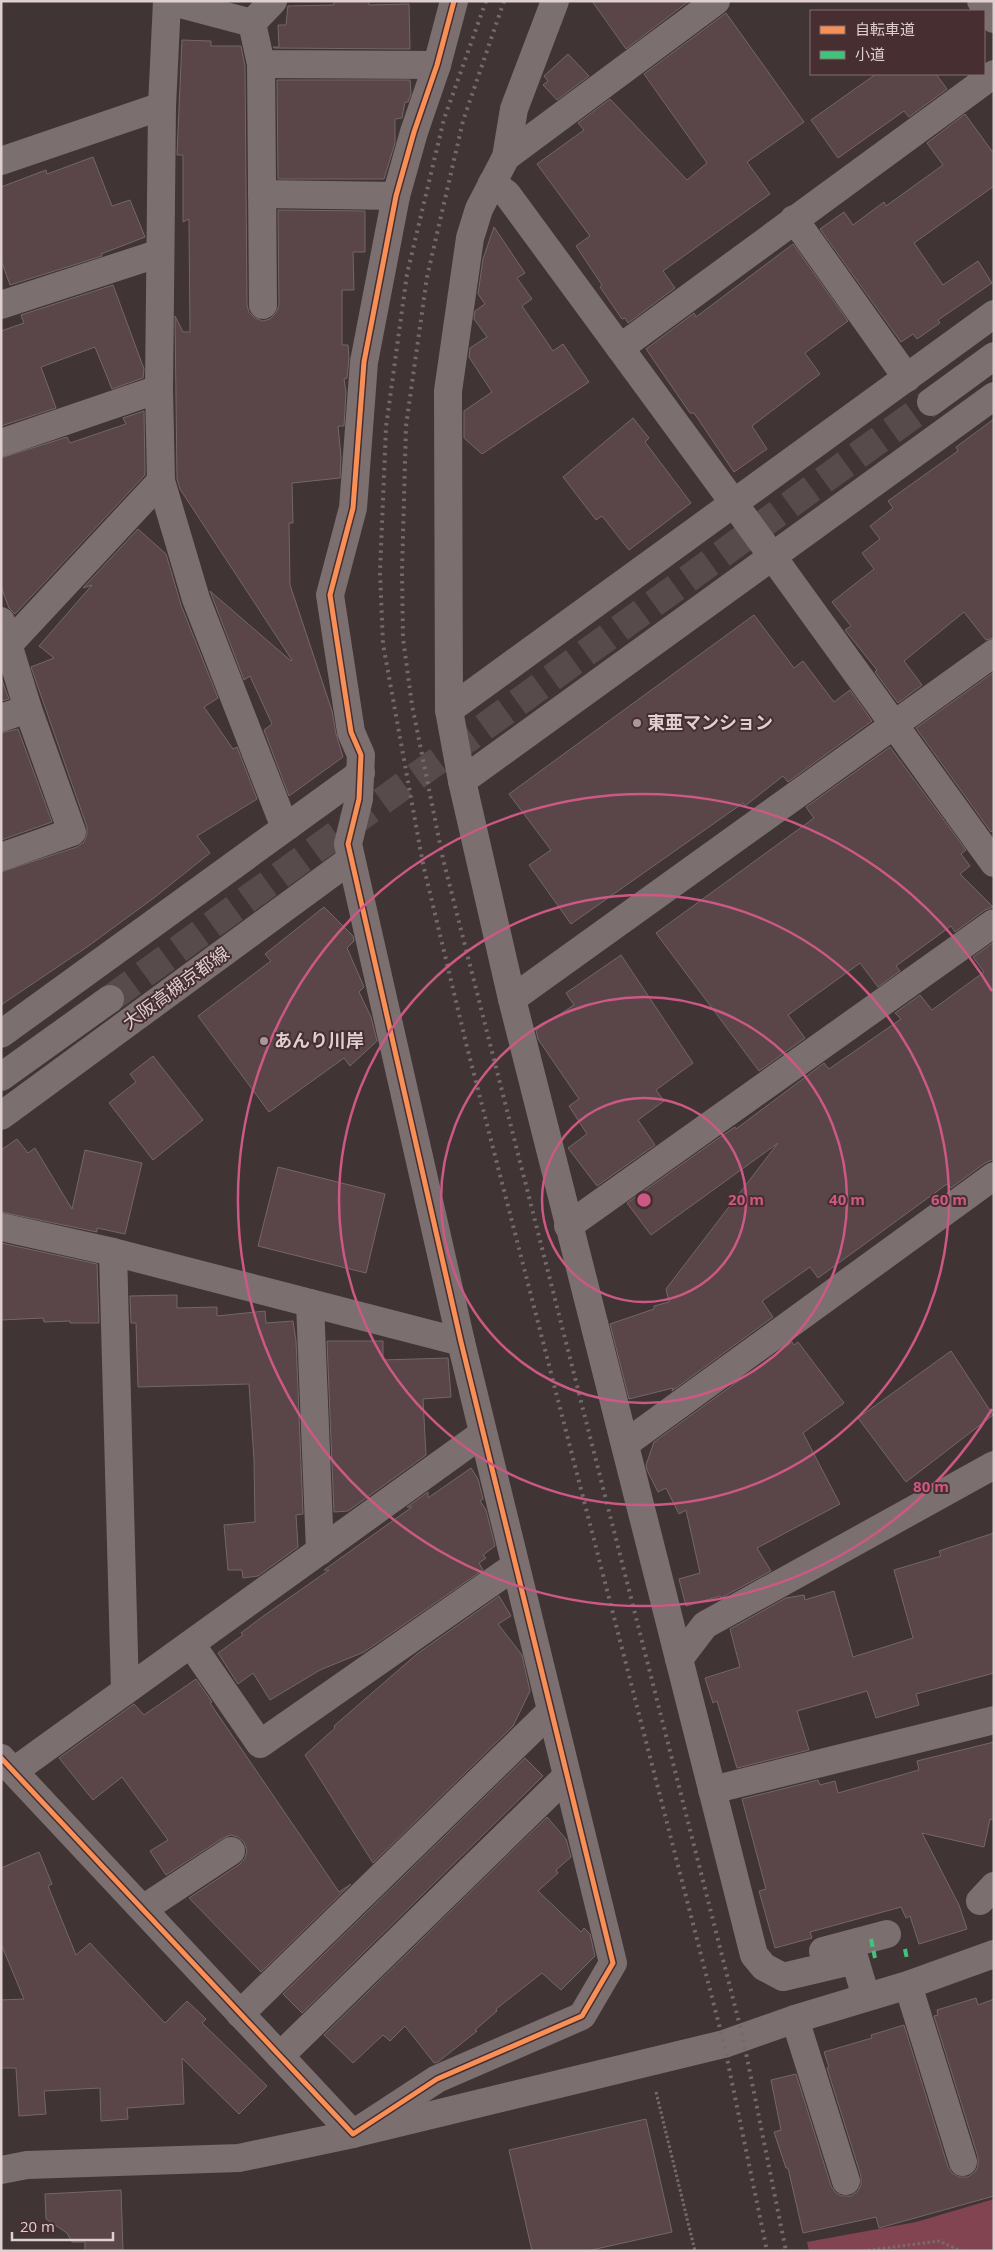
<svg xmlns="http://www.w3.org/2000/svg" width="995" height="2252" viewBox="0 0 995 2252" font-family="'Open Sans','Noto Sans JP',sans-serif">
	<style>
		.green { fill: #834451 }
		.building { fill: #5a4549; stroke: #736769 }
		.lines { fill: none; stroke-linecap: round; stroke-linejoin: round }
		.major-tunnel { stroke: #584b4c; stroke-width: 28; stroke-dasharray: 28 14; stroke-linecap: butt }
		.path { stroke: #766b6c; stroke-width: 3; stroke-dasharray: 2.5 2.5; stroke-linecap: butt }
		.minor { stroke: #7c6f70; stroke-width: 28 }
		.major { stroke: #7c7070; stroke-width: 28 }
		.rail { stroke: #756a6b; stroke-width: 4; stroke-dasharray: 2.5 5; stroke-linecap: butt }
		.quiet { stroke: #40c37c; stroke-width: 4; stroke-dasharray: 8 4; stroke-linecap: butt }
		.cycleway-casing { stroke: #462e31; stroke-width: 8 }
		.cycleway { stroke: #f78f57; stroke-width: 5 }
		.ring { fill: none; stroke: #cc5884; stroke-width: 2.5 }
		.poi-dot { fill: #a7999a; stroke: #462e31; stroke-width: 2 }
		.labels { text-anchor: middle; stroke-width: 4; stroke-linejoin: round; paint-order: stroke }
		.poi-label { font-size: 18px; font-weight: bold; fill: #dfcfd1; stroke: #462e31; text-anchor: start }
		.street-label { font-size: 18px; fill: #dfcfd1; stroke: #462e31 }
		.centre { fill: #cc5884; stroke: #462e31; stroke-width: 2.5 }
		.ring-label { font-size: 15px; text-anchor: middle; font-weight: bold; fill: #cc5884; stroke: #462e31; stroke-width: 4; stroke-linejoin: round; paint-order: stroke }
	</style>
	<rect width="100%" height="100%" fill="#403435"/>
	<!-- green -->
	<path class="green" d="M 994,2199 L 994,2251 L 809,2251 L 807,2242 L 916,2222 Z"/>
	<!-- building -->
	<g class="building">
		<path d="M 334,1 L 369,1 L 369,5 L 409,4 L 410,49 L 274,48 L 273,47 L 279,47 L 278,25 L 286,25 L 288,6 L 334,5 Z"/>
		<path d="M 592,1 L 689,1 L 626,49 Z"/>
		<path d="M 726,13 L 804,122 L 747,162 L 770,194 L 663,271 L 675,288 L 628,323 L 625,318 L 622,319 L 600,287 L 602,285 L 576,246 L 590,236 L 537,164 L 584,130 L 578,123 L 610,99 L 687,180 L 707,163 L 644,74 Z"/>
		<path d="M 182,40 L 211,41 L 211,46 L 241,46 L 245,66 L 247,305 L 249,312 L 255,318 L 263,321 L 270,319 L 276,313 L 279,305 L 278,210 L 365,211 L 365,252 L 353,252 L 354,290 L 342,290 L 342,345 L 348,345 L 349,358 L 347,378 L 344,379 L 346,392 L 344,426 L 338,426 L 341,457 L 340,478 L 292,483 L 293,523 L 289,523 L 290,585 L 332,711 L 336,734 L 343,757 L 289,796 L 264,730 L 272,724 L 250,676 L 244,680 L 210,591 L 291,661 L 292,660 L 180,489 L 177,479 L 175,316 L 183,332 L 190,332 L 189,219 L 183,222 L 183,155 L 177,155 Z"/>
		<path d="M 568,54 L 589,76 L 557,100 L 543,85 L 548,81 L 544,76 Z"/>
		<path d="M 876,74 L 936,74 L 947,89 L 909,117 L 904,111 L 838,158 L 811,120 Z"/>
		<path d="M 277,80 L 410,80 L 411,94 L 408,102 L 405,102 L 402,118 L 395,119 L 395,143 L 384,179 L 278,179 Z"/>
		<path d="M 965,114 L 994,154 L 994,186 L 914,243 L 943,285 L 978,261 L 992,283 L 938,320 L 940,323 L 917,339 L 913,334 L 901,342 L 820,229 L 844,212 L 853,225 L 884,202 L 886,206 L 943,165 L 927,143 Z"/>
		<path d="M 93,157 L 112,206 L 130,200 L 145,237 L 101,254 L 102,256 L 10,285 L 1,260 L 1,187 L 46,170 L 47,174 Z"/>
		<path d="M 494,227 L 525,273 L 517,278 L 532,299 L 522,306 L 553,351 L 563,344 L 589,382 L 482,454 L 464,438 L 464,411 L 492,392 L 469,357 L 470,348 L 487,337 L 474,319 L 475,311 L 485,304 L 478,294 L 483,259 Z"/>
		<path d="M 793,244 L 848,321 L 805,353 L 820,374 L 752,426 L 767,449 L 734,472 L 694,413 L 690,413 L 646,349 L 694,313 L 696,317 Z"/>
		<path d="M 113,285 L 144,369 L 143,378 L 112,389 L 95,347 L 41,367 L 56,408 L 1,426 L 1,331 L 24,323 L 21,315 Z"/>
		<path d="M 144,411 L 145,475 L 15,614 L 9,608 L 1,587 L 1,458 L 67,437 L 70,443 L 126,424 L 123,418 Z"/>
		<path d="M 633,418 L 649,438 L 645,442 L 691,503 L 629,550 L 602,516 L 596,520 L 563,477 Z"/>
		<path d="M 994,419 L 994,638 L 986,640 L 964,612 L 904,661 L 922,685 L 898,703 L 875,672 L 877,670 L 845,630 L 851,626 L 832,602 L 874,569 L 862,553 L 880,539 L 870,526 L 893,508 L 888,501 L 958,451 L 956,447 Z"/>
		<path d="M 138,529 L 166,554 L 181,605 L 218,698 L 204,707 L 233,749 L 237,747 L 257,799 L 197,836 L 210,853 L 155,897 L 87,947 L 1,1005 L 1,872 L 77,847 L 84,842 L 87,834 L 87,827 L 31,667 L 54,658 L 39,646 L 92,585 L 83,588 Z"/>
		<path d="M 754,615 L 794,668 L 803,661 L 834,702 L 850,690 L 872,721 L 788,782 L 783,776 L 745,806 L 743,803 L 571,924 L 529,865 L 551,850 L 509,794 Z"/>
		<path d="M 994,672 L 994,829 L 991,832 L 916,728 Z"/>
		<path d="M 1,678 L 9,699 L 1,701 Z"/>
		<path d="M 18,729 L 52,822 L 1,840 L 1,733 Z"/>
		<path d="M 890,747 L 966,850 L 961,854 L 970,866 L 960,874 L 993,907 L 985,910 L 955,932 L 951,926 L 896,966 L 900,971 L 878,987 L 860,963 L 788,1015 L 805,1038 L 759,1071 L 656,933 L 814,818 L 806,807 Z"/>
		<path d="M 324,907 L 353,936 L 354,941 L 347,948 L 364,987 L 359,992 L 371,1017 L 377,1041 L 350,1066 L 344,1058 L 269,1112 L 198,1016 L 271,961 L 265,954 Z"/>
		<path d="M 994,942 L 994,1159 L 985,1163 L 951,1188 L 947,1184 L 818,1278 L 810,1267 L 762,1301 L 773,1317 L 672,1391 L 673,1388 L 629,1399 L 610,1324 L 654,1309 L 654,1306 L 669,1302 L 666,1289 L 778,1143 L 651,1235 L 627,1203 L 713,1142 L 735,1127 L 736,1129 L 824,1063 L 829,1069 L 901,1019 L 895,1013 L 920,995 L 932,1010 L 984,972 L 973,957 Z"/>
		<path d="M 621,955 L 693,1063 L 656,1090 L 664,1101 L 638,1120 L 655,1145 L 597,1186 L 568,1148 L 587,1134 L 569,1106 L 579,1099 L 538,1039 L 536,1030 L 574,1005 L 566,993 Z"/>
		<path d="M 153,1056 L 203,1120 L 153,1160 L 109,1103 L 136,1082 L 130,1074 Z"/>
		<path d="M 17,1139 L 28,1153 L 35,1148 L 72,1209 L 85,1150 L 142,1163 L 125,1234 L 97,1228 L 97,1232 L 1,1212 L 1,1150 Z"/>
		<path d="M 278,1167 L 385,1194 L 366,1273 L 258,1246 Z"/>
		<path d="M 1,1243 L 97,1264 L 99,1323 L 70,1323 L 70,1321 L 44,1322 L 43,1318 L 1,1320 Z"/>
		<path d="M 177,1295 L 177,1308 L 217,1307 L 217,1316 L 265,1311 L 266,1323 L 293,1321 L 296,1341 L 303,1514 L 296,1515 L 298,1547 L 258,1576 L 243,1578 L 242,1570 L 228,1570 L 224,1525 L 255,1522 L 254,1460 L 249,1384 L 138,1387 L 136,1323 L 131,1323 L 130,1296 Z"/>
		<path d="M 327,1341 L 383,1341 L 383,1360 L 448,1358 L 451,1397 L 423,1399 L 426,1455 L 348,1511 L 334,1512 Z"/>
		<path d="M 792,1342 L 794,1345 L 798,1342 L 844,1403 L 803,1433 L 840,1504 L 757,1548 L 771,1571 L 721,1598 L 720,1596 L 686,1606 L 679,1579 L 700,1573 L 686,1510 L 679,1514 L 666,1488 L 658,1492 L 647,1470 L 646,1465 L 654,1442 Z"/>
		<path d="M 951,1351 L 993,1415 L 906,1482 L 858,1418 Z"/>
		<path d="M 471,1468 L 478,1479 L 483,1499 L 480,1501 L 486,1510 L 495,1546 L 483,1555 L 486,1558 L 479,1563 L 483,1570 L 364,1652 L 320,1670 L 270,1700 L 253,1673 L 238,1684 L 218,1653 L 243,1635 L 241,1633 L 262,1617 L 329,1570 L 324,1570 L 412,1507 L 407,1507 L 428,1492 L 428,1498 Z"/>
		<path d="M 994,1533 L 994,1673 L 916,1694 L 919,1705 L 876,1718 L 867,1691 L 797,1711 L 809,1750 L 737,1768 L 717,1701 L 713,1703 L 705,1678 L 740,1667 L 730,1629 L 786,1598 L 804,1595 L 805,1600 L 834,1591 L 853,1657 L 913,1638 L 894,1570 L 941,1556 L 939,1551 Z"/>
		<path d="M 499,1596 L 511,1616 L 498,1624 L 522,1655 L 530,1691 L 513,1726 L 373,1863 L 305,1755 L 335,1728 L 334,1726 L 417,1654 Z"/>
		<path d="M 196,1679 L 212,1702 L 210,1703 L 339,1892 L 351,1884 L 261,1972 L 189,1898 L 240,1864 L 245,1858 L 247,1851 L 244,1842 L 238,1837 L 231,1835 L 223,1838 L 166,1875 L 150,1851 L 168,1840 L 122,1777 L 93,1800 L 59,1758 L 134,1704 L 144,1715 Z"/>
		<path d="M 994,1742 L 994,1820 L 990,1819 L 984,1847 L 922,1833 L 959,1905 L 967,1929 L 919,1944 L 910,1916 L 906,1918 L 901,1907 L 810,1932 L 812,1938 L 775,1948 L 759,1891 L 766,1889 L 742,1799 L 818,1780 L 820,1785 L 835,1781 L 838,1793 L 919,1770 L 917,1761 Z"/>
		<path d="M 525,1758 L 543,1776 L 302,2013 L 283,1994 Z"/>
		<path d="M 547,1817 L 566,1839 L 571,1857 L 556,1870 L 558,1873 L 538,1891 L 581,1932 L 584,1928 L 590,1934 L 595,1956 L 561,1990 L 542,1973 L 496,2009 L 497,2011 L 475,2030 L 477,2031 L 438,2062 L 434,2063 L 405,2026 L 390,2041 L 383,2035 L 353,2063 L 324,2035 Z"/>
		<path d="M 39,1852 L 52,1884 L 48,1886 L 76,1955 L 90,1943 L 165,2023 L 187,2001 L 206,2019 L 202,2023 L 267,2086 L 239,2114 L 182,2058 L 184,2104 L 127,2108 L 128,2119 L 101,2121 L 100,2088 L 44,2091 L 46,2114 L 19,2116 L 16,2068 L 1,2068 L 1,2000 L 24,1999 L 1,1944 L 1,1868 Z"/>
		<path d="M 976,1998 L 978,2005 L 994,1999 L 994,2196 L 879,2228 L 876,2217 L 803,2233 L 788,2168 L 786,2168 L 774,2132 L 781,2130 L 771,2080 L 796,2074 L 831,2186 L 836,2193 L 842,2196 L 851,2196 L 858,2191 L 861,2185 L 861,2176 L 827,2068 L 829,2067 L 824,2052 L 872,2038 L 871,2035 L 904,2025 L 948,2167 L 952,2173 L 959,2177 L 968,2177 L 975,2172 L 978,2166 L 978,2157 L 934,2016 L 938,2015 L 937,2010 Z"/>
		<path d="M 646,2119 L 672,2232 L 587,2251 L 532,2251 L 509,2150 Z"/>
		<path d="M 121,2190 L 123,2251 L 85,2251 L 85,2242 L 72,2242 L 67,2233 L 46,2219 L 45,2194 Z"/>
	</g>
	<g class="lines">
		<!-- major-tunnel -->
		<path class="major-tunnel" d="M 110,999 L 931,402"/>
		<!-- path -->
		<g class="path">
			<path d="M 656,2092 L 695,2251"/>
			<path d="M 863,2251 L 939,2241 L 961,2251"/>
		</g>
		<!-- minor -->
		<g class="minor">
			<path d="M 167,1 L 162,106 L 159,389 L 161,481 L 196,599 L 280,815 L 288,826"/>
			<path d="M 169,1 L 252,23"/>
			<path d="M 555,1 L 514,109 L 506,157 L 479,209 L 470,238 L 448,391 L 449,710 L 462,781 L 512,999 L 754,1955 L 764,1967 L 783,1977 L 855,1960 L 866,1997"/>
			<path d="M 981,1 L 994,19"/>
			<path d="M 252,23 L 261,64 L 437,65"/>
			<path d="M 252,23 L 273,1"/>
			<path d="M 261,64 L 263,305"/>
			<path d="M 506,157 L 716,1"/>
			<path d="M 1,161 L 162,106"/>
			<path d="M 492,183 L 507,194 L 725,491 L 994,863"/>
			<path d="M 262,194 L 396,196"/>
			<path d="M 794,219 L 907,378"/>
			<path d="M 1,305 L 160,253"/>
			<path d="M 620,348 L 994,74"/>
			<path d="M 1,443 L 159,389"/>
			<path d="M 1,621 L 28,709 L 72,832 L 1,857"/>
			<path d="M 10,643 L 161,481"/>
			<path d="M 449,710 L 994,314"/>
			<path d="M 1,718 L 28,709"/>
			<path d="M 462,781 L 994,396"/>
			<path d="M 512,999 L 994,653"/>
			<path d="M 1,1034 L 361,773"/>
			<path d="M 1,1116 L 350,860"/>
			<path d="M 568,1226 L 994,923"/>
			<path d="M 1,1227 L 113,1252 L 461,1342"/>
			<path d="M 113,1252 L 125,1691"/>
			<path d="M 310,1303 L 320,1551"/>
			<path d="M 625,1444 L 994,1176"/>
			<path d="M 191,1644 L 260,1744 L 515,1566"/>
			<path d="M 679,1659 L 705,1625 L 994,1465"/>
			<path d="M 1,1758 L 353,2134 L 437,2079 L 582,2016 L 613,1963 L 461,1342 L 348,844 L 359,799 L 361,755 L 351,732 L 330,595 L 353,508 L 364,362 L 396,196 L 414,132 L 437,65 L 454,1"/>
			<path d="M 14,1771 L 482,1434"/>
			<path d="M 712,1790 L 994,1720"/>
			<path d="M 980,1901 L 994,1886"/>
			<path d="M 143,1909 L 231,1851"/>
			<path d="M 823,1951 L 887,1934"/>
			<path d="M 908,1985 L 963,2162"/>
			<path d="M 240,2014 L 551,1711"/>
			<path d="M 795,2019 L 846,2181"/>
			<path d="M 280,2056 L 567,1776"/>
			<path d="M 1,2170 L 27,2165 L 239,2158 L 353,2134 L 724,2044 L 795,2019 L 908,1985 L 994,1954"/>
		</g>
		<!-- major -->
		<g class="major">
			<path d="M 931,402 L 994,356"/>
			<path d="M 1,1077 L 110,999"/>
		</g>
		<!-- rail -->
		<g class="rail">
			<path d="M 486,1 L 444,119 L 407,274 L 386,427 L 380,572 L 383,644 L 423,864 L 467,1047 L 724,2044 L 767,2251"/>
			<path d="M 504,1 L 463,121 L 427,277 L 406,426 L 402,572 L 403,638 L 412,705 L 443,859 L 743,2038 L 786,2251"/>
		</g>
		<!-- quiet -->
		<g class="quiet">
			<path d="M 871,1939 L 875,1958"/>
			<path d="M 905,1949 L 907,1959"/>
		</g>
		<!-- cycleway casing -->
		<g class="cycleway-casing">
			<path id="cycleway" d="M 1,1758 L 353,2134 L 437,2079 L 582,2016 L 613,1963 L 461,1342 L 348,844 L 359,799 L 361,755 L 351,732 L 330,595 L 353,508 L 364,362 L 396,196 L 414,132 L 437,65 L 454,1"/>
		</g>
		<!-- cycleway -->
		<use href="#cycleway" class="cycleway"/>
	</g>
	<!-- distance rings -->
	<g class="ring">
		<circle cx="644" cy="1200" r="102"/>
		<circle cx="644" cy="1200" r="203"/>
		<circle cx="644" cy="1200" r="305"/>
		<path d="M992 1409A406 406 0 1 1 992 991"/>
	</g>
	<!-- markers -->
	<g class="poi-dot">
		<circle cx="637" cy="723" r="5"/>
		<circle cx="264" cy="1041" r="5"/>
	</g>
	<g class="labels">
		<!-- poi labels -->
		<g class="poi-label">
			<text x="647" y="729">東亜マンション</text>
			<text x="274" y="1047">あんり川岸</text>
		</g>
		<!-- street labels -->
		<g class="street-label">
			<text transform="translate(176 988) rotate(-36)" y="6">大阪高槻京都線</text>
		</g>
	</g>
	<circle cx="644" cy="1200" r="8" class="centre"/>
	<g class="ring-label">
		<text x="746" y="1205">20 m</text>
		<text x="847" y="1205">40 m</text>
		<text x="949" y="1205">60 m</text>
		<text x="931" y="1492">80 m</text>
	</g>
	<!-- border -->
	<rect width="995" height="2252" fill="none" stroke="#dfcfd1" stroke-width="5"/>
	<!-- legend -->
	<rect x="810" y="10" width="175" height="65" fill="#462e31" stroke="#836e71"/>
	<rect x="820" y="26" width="25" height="8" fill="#f78f57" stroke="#836e71"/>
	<text x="855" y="35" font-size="15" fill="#dfcfd1">自転車道</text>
	<rect x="820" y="51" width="25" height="8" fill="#40c37c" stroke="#836e71"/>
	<text x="855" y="60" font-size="15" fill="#dfcfd1">小道</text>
	<!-- scale -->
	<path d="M12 2232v8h101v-8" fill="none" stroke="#dfcfd1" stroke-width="2.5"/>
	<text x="20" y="2232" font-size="15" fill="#dfcfd1" stroke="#462e31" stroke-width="4" paint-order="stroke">20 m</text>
</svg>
